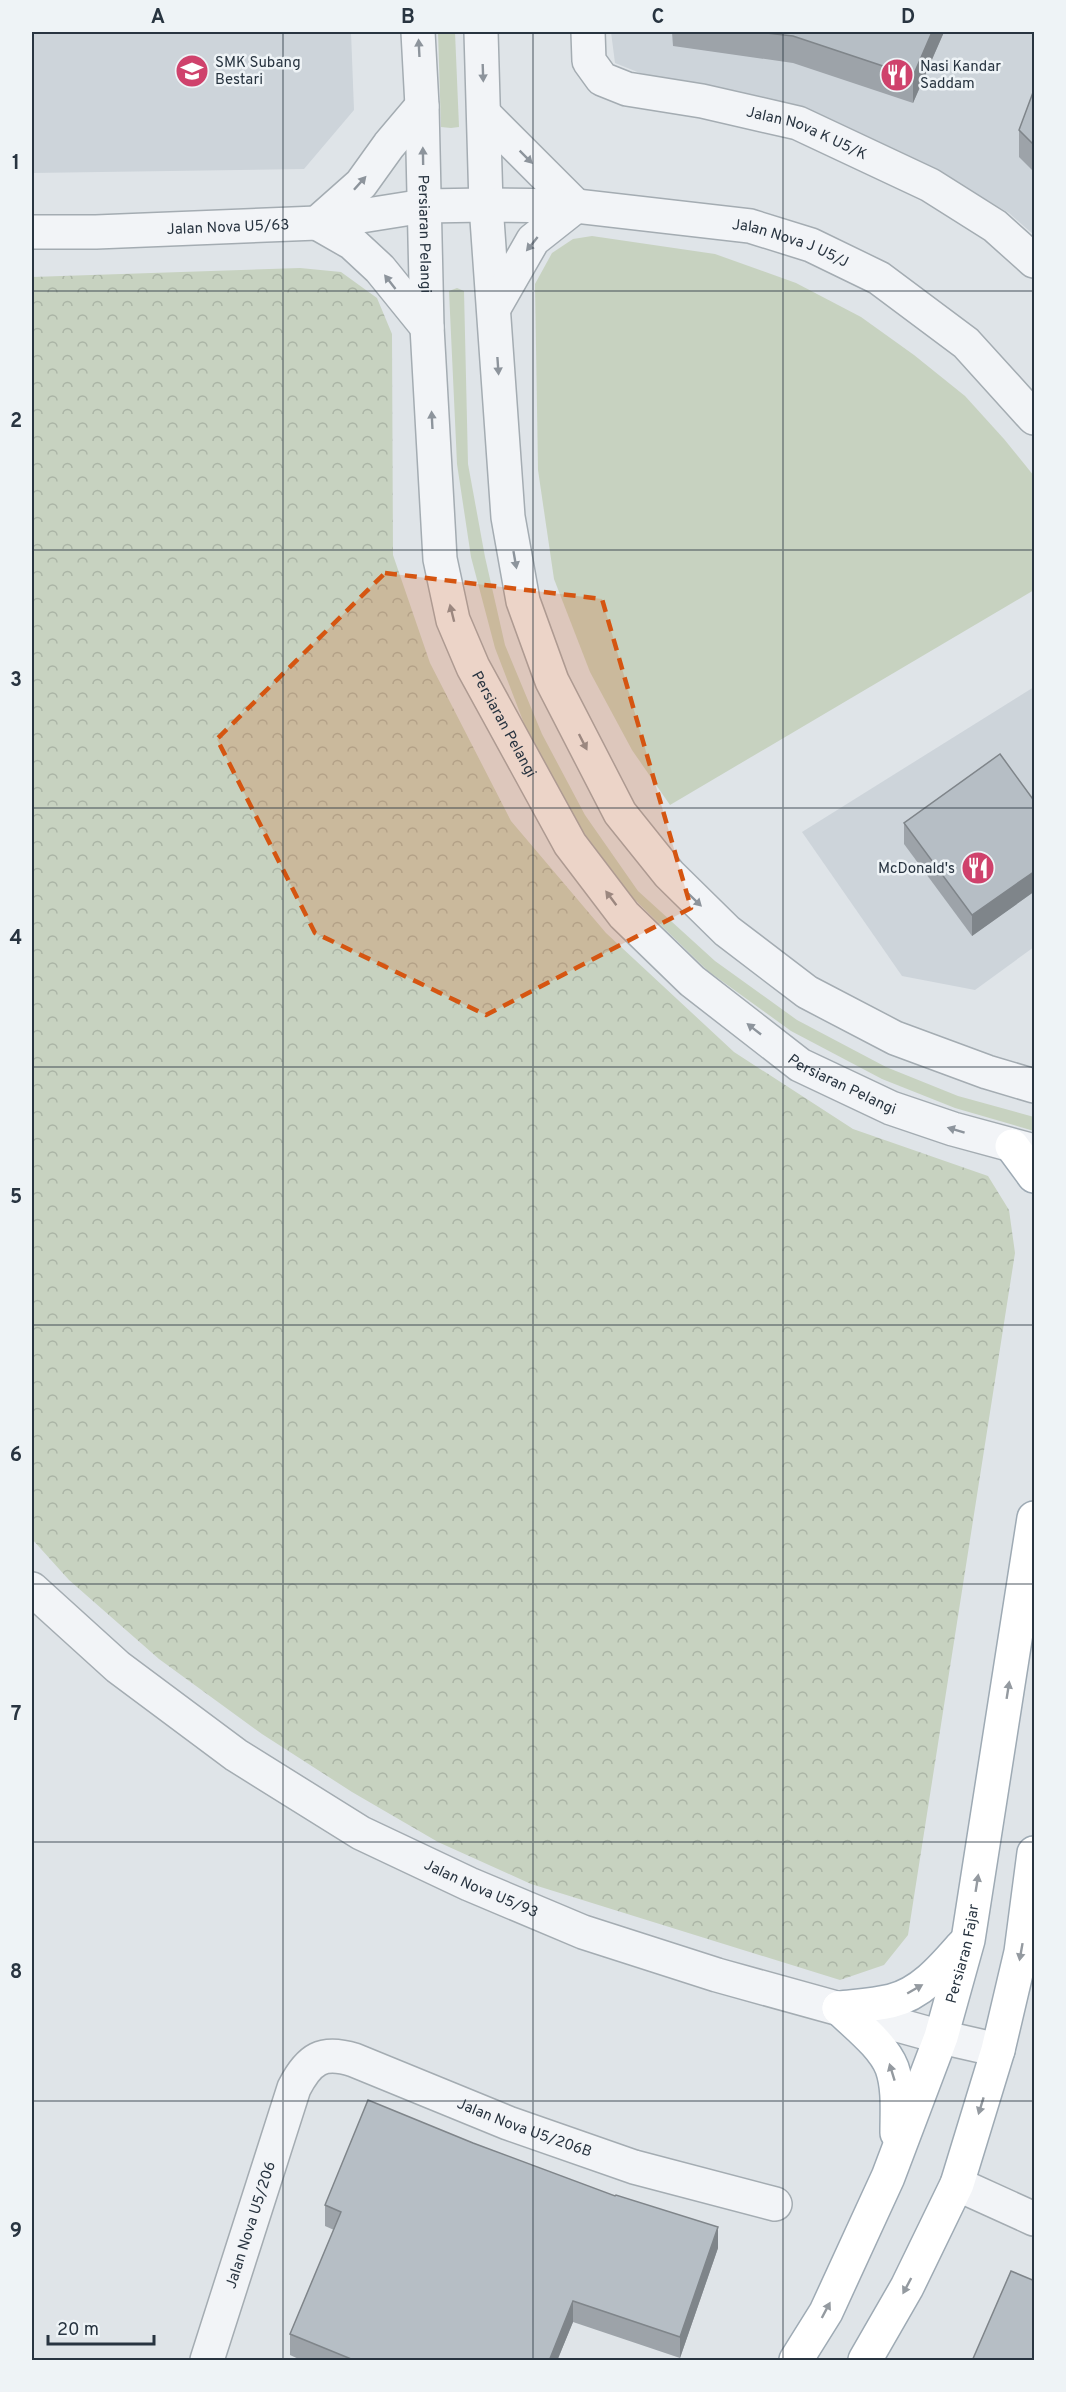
<svg xmlns="http://www.w3.org/2000/svg" width="1066" height="2392" viewBox="0 0 1066 2392" font-family="Overpass,sans-serif">
	<style>
		.built { fill: #cdd4da }
		.green { fill: #c7d2c0 }
		.forest { fill: url(#forest-crowns) }
		.lines { fill: none; stroke-linecap: round; stroke-linejoin: round }
		.minor-casing { stroke: #a4acb2; stroke-width: 36 }
		.major-casing { stroke: #9eaab4; stroke-width: 36 }
		.minor { stroke: #f2f4f7; stroke-width: 33 }
		.major { stroke: #fff; stroke-width: 33 }
		.wall { fill: #9da3a9 }
		.shaded-wall { fill: #7f858a }
		.building { fill: #b6bec5; stroke: #7f858a; stroke-width: 1.5 }
		.oneway { fill: #8d949c }
		.oneway2 { fill: #949aa0 }
		.marked { fill: #d55511; fill-opacity: 0.2; stroke: #d55511; stroke-width: 4.5; stroke-dasharray: 12 8; stroke-linejoin: round }
		.grid { fill: none; stroke: #283440; stroke-width: 1.5; stroke-opacity: 0.55 }
		.labels { text-anchor: middle; stroke-width: 5; stroke-linejoin: round; paint-order: stroke }
		.poi-label { font-size: 15px; fill: #283440; stroke: #eef3f6; text-anchor: start }
		.street-label { font-size: 15px; fill: #283440; stroke: #eef3f6 }
		.neatline { fill: none; stroke: #283440; stroke-width: 2 }
		.grid-label { font-size: 20px; text-anchor: middle; font-weight: bold; fill: #283440 }
	</style>
	<defs>
		<pattern id="forest-crowns" width="20" height="18" patternUnits="userSpaceOnUse" patternTransform="scale(1.5)"><rect width="20" height="18" fill="#c7d2c0"/><path d="M2 6a3 3 0 1 1 6 0M12 15a3 3 0 1 1 6 0" fill="none" stroke="#abb5a6"/></pattern>
	</defs>
	<rect width="100%" height="100%" fill="#dfe4e8"/>
	<!-- built -->
	<g class="built">
		<path d="M 32,32 L 351,32 L 354,110 L 304,169 L 32,173 Z"/>
		<path d="M 611,32 L 1034,32 L 1034,235 L 1009,213 L 949,178 L 807,108 L 640,73 L 615,63 Z"/>
		<path d="M 1034,687 L 1034,947 L 975,990 L 902,976 L 802,832 Z"/>
	</g>
	<!-- green -->
	<g class="green">
		<path d="M 438,32 L 455,32 L 459,127 L 451,128 L 441,127 Z"/>
		<path d="M 592,236 L 715,254 L 796,283 L 861,317 L 914,355 L 965,396 L 1004,439 L 1034,476 L 1034,590 L 670,805 L 632,750 L 590,672 L 554,579 L 538,470 L 535,284 L 552,253 L 573,239 Z"/>
		<path d="M 457,288 L 464,291 L 468,464 L 485,557 L 505,645 L 542,734 L 585,815 L 638,891 L 715,961 L 797,1020 L 886,1067 L 958,1096 L 1034,1117 L 1034,1131 L 955,1108 L 882,1079 L 791,1031 L 708,971 L 632,897 L 575,821 L 530,739 L 495,648 L 471,557 L 457,464 L 449,291 Z"/>
	</g>
	<!-- forest -->
	<path class="forest" d="M 300,268 L 341,272 L 377,298 L 392,334 L 393,555 L 430,663 L 511,821 L 606,933 L 734,1052 L 853,1129 L 988,1176 L 1009,1210 L 1015,1253 L 908,1935 L 884,1965 L 840,1980 L 531,1884 L 438,1842 L 352,1792 L 262,1734 L 159,1659 L 69,1580 L 32,1539 L 32,277 Z"/>
	<g class="lines">
		<!-- minor casing -->
		<g class="minor-casing">
			<g id="minor">
				<path id="s1" d="M 418,32 L 422,106 L 427,327 L 440,559 L 453,620 L 473,667 L 570,844 L 624,915 L 692,981 L 800,1065 L 891,1108 L 953,1129 L 1034,1151"/>
				<path d="M 481,32 L 486,205 L 508,517 L 523,601 L 552,681 L 620,813 L 669,874 L 727,931 L 807,992 L 895,1038 L 987,1072 L 1034,1086"/>
				<path id="s2" d="M 588,32 L 589,61 L 602,79 L 627,89 L 702,101 L 798,123 L 930,185 L 995,226 L 1034,261"/>
				<path d="M 485,115 L 576,206"/>
				<path d="M 317,223 L 361,184 L 389,145 L 422,106"/>
				<path d="M 317,223 L 352,243 L 380,269 L 427,327"/>
				<path id="s3" d="M 32,232 L 96,232 L 317,223 L 424,206 L 486,205 L 576,206 L 750,226 L 811,245 L 879,278 L 966,343 L 1034,418"/>
				<path d="M 494,308 L 533,240 L 576,206"/>
				<path id="s4" d="M 32,1589 L 118,1667 L 236,1755 L 361,1833 L 469,1884 L 583,1932 L 717,1975 L 941,2037 L 998,2050"/>
				<path d="M 957,2184 L 1034,2219"/>
				<path id="s5" d="M 207,2360 L 294,2088 C 309,2059 322,2050 354,2060 L 508,2123 L 634,2167 L 775,2204"/>
			</g>
		</g>
		<!-- major casing -->
		<g class="major-casing">
			<g id="major">
				<path d="M 1012,1146 L 1034,1176"/>
				<path d="M 839,2008 C 856,2025 883,2045 892,2068 C 899,2088 897,2112 897,2133"/>
				<path d="M 839,2008 C 856,2006 874,2005 891,2001 C 921,1994 943,1968 963,1945"/>
				<path id="s6" d="M 796,2360 L 826,2312 L 888,2177 L 941,2037 L 968,1940 L 1034,1518"/>
				<path d="M 865,2360 L 907,2287 L 957,2184 L 998,2050 L 1021,1952 L 1034,1853"/>
			</g>
		</g>
		<!-- minor -->
		<use href="#minor" class="minor"/>
		<!-- major -->
		<use href="#major" class="major"/>
	</g>
	<!-- wall -->
	<g class="wall">
		<path d="M 672,32 L 944,32 L 913,103 L 793,63 L 673,46 Z"/>
		<path d="M 1035,87 L 1035,173 L 1019,157 L 1019,130 Z"/>
		<path d="M 1035,802 L 1035,891 L 972,936 L 904,844 L 904,823 Z"/>
		<path d="M 325,2205 L 718,2248 L 680,2358 L 573,2322 L 557,2361 L 303,2361 L 290,2355 L 290,2334 L 334,2230 L 325,2226 Z"/>
	</g>
	<!-- shaded-wall -->
	<g class="shaded-wall">
		<path d="M 932,32 L 944,32 L 913,103 L 913,76 Z"/>
		<path d="M 1035,871 L 1035,891 L 972,936 L 972,915 Z"/>
		<path d="M 718,2227 L 718,2248 L 680,2358 L 680,2337 Z"/>
		<path d="M 573,2301 L 573,2322 L 557,2361 L 549,2361 Z"/>
	</g>
	<!-- building -->
	<g class="building">
		<path d="M 758,32 L 932,32 L 913,76 L 793,36 Z"/>
		<path d="M 1035,87 L 1035,146 L 1019,130 Z"/>
		<path d="M 1000,754 L 1035,802 L 1035,871 L 972,915 L 904,823 Z"/>
		<path d="M 368,2100 L 473,2143 L 615,2196 L 616,2195 L 718,2227 L 680,2337 L 573,2301 L 549,2361 L 356,2361 L 290,2334 L 341,2212 L 325,2205 Z"/>
		<path d="M 1011,2271 L 1035,2281 L 1035,2361 L 972,2361 Z"/>
	</g>
	<!-- one-way arrows -->
	<defs><path id="oneway-solid" d="M-6-.8H1V-3.2L6.5 0L1 3.2V.8H-6Z" transform="scale(1.5)"/></defs>
	<g class="oneway">
		<use href="#oneway-solid" transform="translate(419 48) rotate(-93)"/>
		<use href="#oneway-solid" transform="translate(483 73) rotate(88)"/>
		<use href="#oneway-solid" transform="translate(423 156) rotate(-91)"/>
		<use href="#oneway-solid" transform="translate(526 157) rotate(45)"/>
		<use href="#oneway-solid" transform="translate(360 183) rotate(-48)"/>
		<use href="#oneway-solid" transform="translate(532 244) rotate(129)"/>
		<use href="#oneway-solid" transform="translate(390 282) rotate(-128)"/>
		<use href="#oneway-solid" transform="translate(498 366) rotate(86)"/>
		<use href="#oneway-solid" transform="translate(432 420) rotate(-93)"/>
		<use href="#oneway-solid" transform="translate(515 560) rotate(80)"/>
		<use href="#oneway-solid" transform="translate(452 613) rotate(-104)"/>
		<use href="#oneway-solid" transform="translate(583 742) rotate(63)"/>
		<use href="#oneway-solid" transform="translate(611 898) rotate(-127)"/>
		<use href="#oneway-solid" transform="translate(695 900) rotate(44)"/>
		<use href="#oneway-solid" transform="translate(754 1029) rotate(-142)"/>
		<use href="#oneway-solid" transform="translate(956 1130) rotate(-163)"/>
	</g>
	<g class="oneway2">
		<use href="#oneway-solid" transform="translate(1008 1690) rotate(-81)"/>
		<use href="#oneway-solid" transform="translate(977 1883) rotate(-81)"/>
		<use href="#oneway-solid" transform="translate(1021 1952) rotate(100)"/>
		<use href="#oneway-solid" transform="translate(915 1989) rotate(-30)"/>
		<use href="#oneway-solid" transform="translate(892 2072) rotate(-107)"/>
		<use href="#oneway-solid" transform="translate(981 2106) rotate(107)"/>
		<use href="#oneway-solid" transform="translate(907 2286) rotate(118)"/>
		<use href="#oneway-solid" transform="translate(826 2310) rotate(-62)"/>
	</g>
	<!-- marked area -->
	<path class="marked" d="M 385,573 L 602,599 L 691,908 L 486,1015 L 315,933 L 217,739 Z"/>
	<!-- grid -->
	<path class="grid" d="M 283,32 L 283,2360M 533,32 L 533,2360M 783,32 L 783,2360M 32,291 L 1034,291M 32,550 L 1034,550M 32,808 L 1034,808M 32,1067 L 1034,1067M 32,1325 L 1034,1325M 32,1584 L 1034,1584M 32,1842 L 1034,1842M 32,2101 L 1034,2101"/>
	<!-- icons -->
	<defs>
		<g id="school-disc" transform="scale(1.725)"><circle r="9.5" fill="#cf426c" stroke="#eef3f6"/><path d="M0-5L7-2L0 1L-7-2ZM-4 1L0 2.5L4 1V4Q0 6-4 4Z" fill="#fff"/></g>
		<g id="restaurant-disc" transform="scale(1.725)"><circle r="9.5" fill="#cf426c" stroke="#eef3f6"/><path d="M-5-6h1v4h1v-4h1v4h1v-4h1v5L-1.5 .5V6h-2V.5L-5-1ZM5-6V6H3V1.5H1.5Q1.5-4 5-6Z" fill="#fff"/></g>
	</defs>
	<g fill-rule="evenodd">
		<use href="#school-disc" x="192" y="71"/>
		<use href="#restaurant-disc" x="897" y="75"/>
		<use href="#restaurant-disc" x="978" y="868"/>
	</g>
	<g class="labels">
		<!-- poi labels -->
		<g class="poi-label">
			<text x="215" y="67">SMK Subang<tspan x="215" dy="17">Bestari</tspan></text>
			<text x="920" y="71">Nasi Kandar<tspan x="920" dy="17">Saddam</tspan></text>
			<text x="955" y="873" text-anchor="end">McDonald's</text>
		</g>
		<!-- street labels -->
		<g class="street-label">
			<text dy="5" stroke="none"><textPath href="#s2" startOffset="264">Jalan Nova K U5/K</textPath></text>
			<text dy="5" stroke="none"><textPath href="#s3" startOffset="196">Jalan Nova U5/63</textPath></text>
			<text dy="5" stroke="none"><textPath href="#s1" startOffset="202">Persiaran Pelangi</textPath></text>
			<text dy="5" stroke="none"><textPath href="#s3" startOffset="764">Jalan Nova J U5/J</textPath></text>
			<text dy="5" stroke="none"><textPath href="#s1" startOffset="706">Persiaran Pelangi</textPath></text>
			<text dy="5" stroke="none"><textPath href="#s1" startOffset="1210">Persiaran Pelangi</textPath></text>
			<text dy="5" stroke="none"><textPath href="#s4" startOffset="543">Jalan Nova U5/93</textPath></text>
			<text dy="5" stroke="none"><textPath href="#s6" startOffset="441">Persiaran Fajar</textPath></text>
			<text dy="5" stroke="none"><textPath href="#s5" startOffset="544">Jalan Nova U5/206B</textPath></text>
			<text dy="5" stroke="none"><textPath href="#s5" startOffset="142">Jalan Nova U5/206</textPath></text>
		</g>
	</g>
	<!-- border -->
	<rect width="1066" height="2392" fill="none" stroke="#eef3f6" stroke-width="66"/>
	<!-- scale -->
	<path d="M48 2335v9h106v-9" fill="none" stroke="#283440" stroke-width="3"/>
	<text x="57" y="2335" font-size="18" fill="#283440" stroke="#eef3f6" stroke-width="4.5" paint-order="stroke">20 m</text>
	<rect x="33" y="33" width="1000" height="2326" class="neatline"/>
	<g class="grid-label">
		<text x="158" y="23">A</text>
		<text x="408" y="23">B</text>
		<text x="658" y="23">C</text>
		<text x="908" y="23">D</text>
		<text x="16" y="169">1</text>
		<text x="16" y="427">2</text>
		<text x="16" y="686">3</text>
		<text x="16" y="944">4</text>
		<text x="16" y="1203">5</text>
		<text x="16" y="1461">6</text>
		<text x="16" y="1720">7</text>
		<text x="16" y="1978">8</text>
		<text x="16" y="2237">9</text>
	</g>
</svg>
